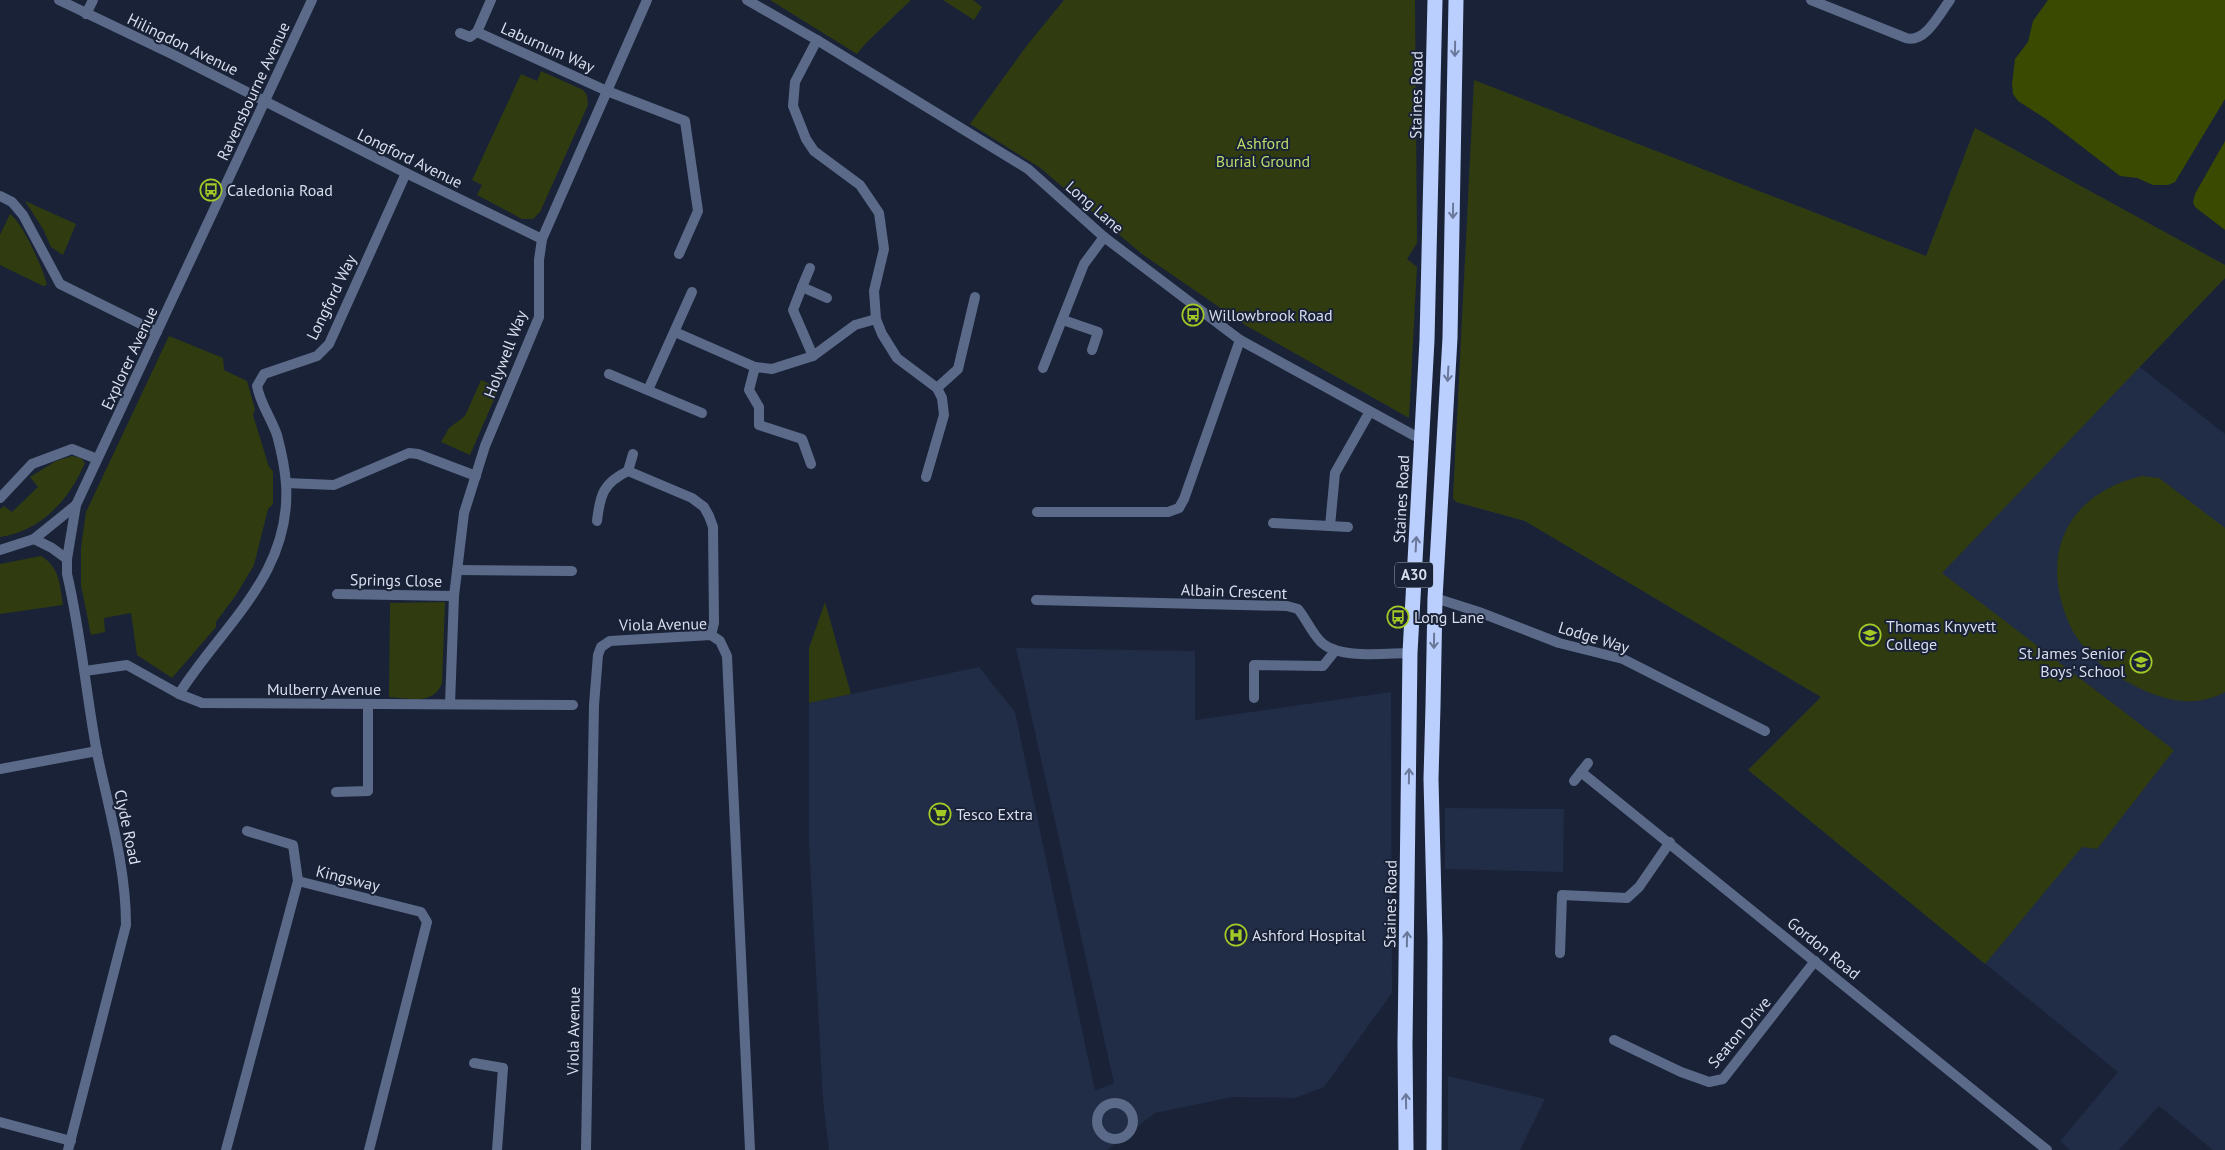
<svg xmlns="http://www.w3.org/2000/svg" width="2225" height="1150" viewBox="0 0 2225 1150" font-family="'PT Sans',sans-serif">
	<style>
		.built { fill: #212c46 }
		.green { fill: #303c10 }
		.water { fill: #3a4a01 }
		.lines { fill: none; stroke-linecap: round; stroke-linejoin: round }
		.street { stroke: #5c6a89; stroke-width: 10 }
		.highway { stroke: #bacffe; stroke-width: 15 }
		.oneway { stroke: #6a789a }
		.labels { text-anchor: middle; stroke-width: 4; stroke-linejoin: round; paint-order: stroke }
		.shield { fill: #192237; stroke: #9fa6b6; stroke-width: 1 }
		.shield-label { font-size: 15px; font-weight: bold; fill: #d8deed }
		.street-label { font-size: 16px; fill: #d8deed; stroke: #192237 }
		.park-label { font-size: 16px; fill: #bbdc6a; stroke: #192237 }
		.poi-label { font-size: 16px; fill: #d8deed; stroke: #192237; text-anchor: start }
	</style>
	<rect width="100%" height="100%" fill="#192237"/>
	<!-- built -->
	<g class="built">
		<path d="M 1474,80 L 1926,256 L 1975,128 L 2225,265 L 2225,278 L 2140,367 L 2225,434 L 2225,1150 L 2213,1150 L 2159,1106 L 2119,1150 L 2070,1150 L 2060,1141 L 2118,1072 L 1748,770 L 1821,697 L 1525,521 L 1456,502 L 1453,498 Z"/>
		<path d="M 1016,648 L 1195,651 L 1195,720 L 1391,692 L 1392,993 L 1324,1087 L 1295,1098 L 1232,1097 L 1155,1113 L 1107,1150 L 829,1150 L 823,1100 L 809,844 L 809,703 L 979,667 L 1015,712 L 1095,1091 L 1114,1083 Z"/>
		<path d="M 1445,808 L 1564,809 L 1563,872 L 1445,869 Z"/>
		<path d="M 1448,1076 L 1545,1099 L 1520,1150 L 1448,1150 Z"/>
	</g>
	<!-- green -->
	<g class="green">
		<path d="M 770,0 L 911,0 L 866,43 L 857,54 Z"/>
		<path d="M 943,0 L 973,0 L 982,7 L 974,20 Z"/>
		<path d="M 1064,0 L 1415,0 L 1417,243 L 1407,259 L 1417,267 L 1409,418 L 1245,325 L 1142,254 L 1039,167 L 970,124 L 1028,44 Z"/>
		<path d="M 541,71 L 583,90 L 587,95 L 588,105 L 540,212 L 533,219 L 522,219 L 477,195 L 482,185 L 472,180 L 521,74 L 537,81 Z"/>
		<path d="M 1474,80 L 1926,256 L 1975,128 L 2225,265 L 2225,278 L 1942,573 L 2174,750 L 2097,849 L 2082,847 L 1985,964 L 1748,770 L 1821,697 L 1525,521 L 1456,502 L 1453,498 Z"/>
		<path d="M 25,201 L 76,224 L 63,255 L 51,247 L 43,229 Z"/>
		<path d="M 10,214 C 22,222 44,270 47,285 L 43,286 L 0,265 L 0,235 Z"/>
		<path d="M 169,336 L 223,358 L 224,370 L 247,381 L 255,409 L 253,415 L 269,467 L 273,471 L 273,504 L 268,509 L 254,565 L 236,595 L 216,622 L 216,627 L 172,678 L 137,655 L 131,613 L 104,618 L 105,632 L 91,635 L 81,585 L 81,548 L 86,512 Z"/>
		<path d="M 481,380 L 499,388 L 470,455 L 441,442 L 449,428 L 465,416 Z"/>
		<path d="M 72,456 L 81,458 L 85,463 C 69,500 41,531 0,537 L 0,509 L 4,506 L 12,512 L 38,487 L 30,477 L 56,461 Z"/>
		<path d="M 2142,476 L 2159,478 L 2225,528 L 2225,692 C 2197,707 2169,702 2141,689 C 2124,681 2104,669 2091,655 C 2073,637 2064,616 2059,591 C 2048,531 2085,489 2142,476 Z"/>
		<path d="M 41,556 C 60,567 60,586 63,605 L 0,614 L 0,564 Z"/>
		<path d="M 445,602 L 442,683 C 434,706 408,698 389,697 L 390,603 Z"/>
		<path d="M 825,602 L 851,694 L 809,703 L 809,648 Z"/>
	</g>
	<!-- water -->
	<g class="water">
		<path d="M 2048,0 L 2225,0 L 2225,99 L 2175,182 L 2168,185 L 2153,185 L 2137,178 L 2120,176 L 2046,119 L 2018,101 L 2013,94 L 2012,84 L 2015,59 L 2028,42 L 2033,21 Z"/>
		<path d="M 2225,141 L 2225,230 L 2195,207 L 2193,202 L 2195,194 Z"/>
	</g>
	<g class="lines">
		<!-- street -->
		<g class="street">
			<path d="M 59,0 L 176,56 L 406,173 L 542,239"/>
			<path d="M 747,0 L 817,40 L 1028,169 L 1104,237 L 1240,340 L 1415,436 L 1422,437"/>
			<path d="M 1811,0 L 1906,38 C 1925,44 1940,13 1950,0"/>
			<path d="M 86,14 L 93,0"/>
			<path d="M 477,32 L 491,0"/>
			<path d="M 460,33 L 470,37 L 477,32 L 607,91 L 685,121 L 698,211 L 679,254"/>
			<path d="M 817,40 L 795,82 L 793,106 L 806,139 L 814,151 L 860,185 L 879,213 L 884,249 L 874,291 L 876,319 L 882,334 L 897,358 L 937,388 L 942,398 L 944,415 L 926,477"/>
			<path d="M 0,196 L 12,202 L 23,215 L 60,284 L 157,332"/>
			<path d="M 802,287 L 810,268"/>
			<path d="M 1063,320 L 1098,332 L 1092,350"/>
			<path d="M 675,332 L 755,367 L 772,369 L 813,356 L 855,325 L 876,319"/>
			<path d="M 813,356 L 793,310 L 802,287 L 827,298"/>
			<path d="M 755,367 L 749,390 L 759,407 L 759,425 L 802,439 L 811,464"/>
			<path d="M 1043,368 L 1084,264 L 1104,237"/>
			<path d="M 609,374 L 702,413"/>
			<path d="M 937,388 L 958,369 L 975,297"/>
			<path d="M 648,390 L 692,292"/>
			<path d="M 628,471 L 633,454"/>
			<path d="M 286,483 L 334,485 L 409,453 L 418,454 L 476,476"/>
			<path d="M 0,498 L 32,464 L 72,449 L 97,459"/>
			<path d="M 1037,512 L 1168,512 L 1179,508 L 1184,499 L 1240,340"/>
			<path d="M 597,521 C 600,495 603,483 628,471 L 692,498 L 704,507 L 709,516 L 713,527 L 714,623 L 711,635"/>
			<path d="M 1273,523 L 1348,527"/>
			<path d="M 1330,526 L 1335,473 L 1369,413"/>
			<path d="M 34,539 L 52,548 L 67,559"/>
			<path d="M 0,550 L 34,539 L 76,505"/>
			<path d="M 457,570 L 572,571"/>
			<path d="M 337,594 L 454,596"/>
			<path d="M 1435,598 L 1479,612 L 1559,643 L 1623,659 L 1765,731"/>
			<path d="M 1036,600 L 1287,606 L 1298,609 C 1306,619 1311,631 1320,641 C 1338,660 1386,653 1410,653"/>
			<path d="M 85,671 L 127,665 L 179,694 L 202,703 L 573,705"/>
			<path d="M 179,694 C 222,626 292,574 286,484 C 285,469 281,450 277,435 C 271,418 260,403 257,386 L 264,374 L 317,356 L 329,344 L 406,173"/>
			<path d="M 1254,698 L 1254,665 L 1323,666 L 1335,651"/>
			<path d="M 450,704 L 454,596 L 464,513 L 485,446 L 539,317 L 539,260 L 542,239 L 647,0"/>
			<path d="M 0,769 L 97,751"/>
			<path d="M 1581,772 L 2047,1150"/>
			<path d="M 1574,781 L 1588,763"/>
			<path d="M 336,792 L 368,791 L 368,704"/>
			<path d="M 247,831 L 293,845 L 298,881"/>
			<path d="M 1560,953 L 1562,895 L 1627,898 L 1639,887 L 1670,842"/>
			<path d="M 1614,1040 L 1681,1072 L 1709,1082 L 1723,1079 L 1815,961"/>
			<path d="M 474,1063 L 503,1068 L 497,1150"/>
			<circle cx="1115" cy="1121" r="18"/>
			<path d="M 0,1122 L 71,1141"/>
			<path d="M 68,1150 L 126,925 C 126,867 109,810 97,753 C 86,694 81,633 67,574 L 67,559 L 76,505 L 312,0"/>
			<path d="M 226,1150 L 298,881 L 421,912 L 427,922 L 369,1150"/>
			<path d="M 586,1150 L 594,705 L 598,655 L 601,647 L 610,641 L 711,635 L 720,641 L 727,656 L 750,1150"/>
		</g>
		<!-- highway -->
		<g class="highway">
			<path d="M 1406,1150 L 1405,1044 L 1410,653 L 1427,340 L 1435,0"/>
			<path d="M 1434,1150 L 1435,940 L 1431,779 L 1433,706 L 1435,598 L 1450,338 L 1456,0"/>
		</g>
	</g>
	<!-- one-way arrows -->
	<defs><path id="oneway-shaft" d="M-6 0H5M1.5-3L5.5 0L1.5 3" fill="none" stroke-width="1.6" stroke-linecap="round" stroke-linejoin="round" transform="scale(1.25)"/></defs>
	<g class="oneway">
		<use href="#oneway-shaft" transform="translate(1455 49) rotate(91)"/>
		<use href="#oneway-shaft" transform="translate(1453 211) rotate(91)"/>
		<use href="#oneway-shaft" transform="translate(1448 374) rotate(93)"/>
		<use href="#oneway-shaft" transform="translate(1416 544) rotate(-87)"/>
		<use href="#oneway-shaft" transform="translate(1434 641) rotate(91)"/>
		<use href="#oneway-shaft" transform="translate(1409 776) rotate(-89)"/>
		<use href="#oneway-shaft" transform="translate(1407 939) rotate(-89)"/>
		<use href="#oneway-shaft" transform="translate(1406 1101) rotate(-91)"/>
	</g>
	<!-- icons -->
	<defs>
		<g id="bus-ring" transform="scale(1.125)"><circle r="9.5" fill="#192237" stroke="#a3c927" stroke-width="1.5"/><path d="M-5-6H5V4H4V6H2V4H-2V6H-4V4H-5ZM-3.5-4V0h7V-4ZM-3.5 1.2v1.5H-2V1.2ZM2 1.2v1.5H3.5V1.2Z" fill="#a3c927"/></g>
		<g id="school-ring" transform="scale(1.125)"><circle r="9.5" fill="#192237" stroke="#a3c927" stroke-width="1.5"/><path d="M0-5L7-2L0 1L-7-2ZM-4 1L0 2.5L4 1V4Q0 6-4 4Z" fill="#a3c927"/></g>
		<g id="supermarket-ring" transform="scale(1.125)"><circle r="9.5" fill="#192237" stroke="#a3c927" stroke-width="1.5"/><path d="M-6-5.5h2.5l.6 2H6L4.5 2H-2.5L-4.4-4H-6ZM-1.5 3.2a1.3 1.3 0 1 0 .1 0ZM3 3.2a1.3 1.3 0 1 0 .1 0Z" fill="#a3c927"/></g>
		<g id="hospital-ring" transform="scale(1.125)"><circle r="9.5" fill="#192237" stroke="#a3c927" stroke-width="1.5"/><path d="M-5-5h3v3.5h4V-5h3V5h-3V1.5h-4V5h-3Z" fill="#a3c927"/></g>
	</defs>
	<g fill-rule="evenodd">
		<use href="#bus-ring" x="211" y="190"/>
		<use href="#bus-ring" x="1193" y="315"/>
		<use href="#bus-ring" x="1398" y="617"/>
		<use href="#school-ring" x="1870" y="635"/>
		<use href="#school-ring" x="2141" y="662"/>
		<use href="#supermarket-ring" x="940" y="814"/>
		<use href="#hospital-ring" x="1236" y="935"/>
	</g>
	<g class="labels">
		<!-- shield labels -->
		<rect class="shield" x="1395" y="562.5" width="38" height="25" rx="4"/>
		<g class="shield-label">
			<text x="1414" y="580">A30</text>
		</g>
		<!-- street labels -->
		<g class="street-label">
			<text transform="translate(183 44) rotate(26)" y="6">Hilingdon Avenue</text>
			<text transform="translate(548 47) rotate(24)" y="6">Laburnum Way</text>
			<text transform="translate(253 91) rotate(-65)" y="6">Ravensbourne Avenue</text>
			<text transform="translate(1416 95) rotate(-89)" y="6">Staines Road</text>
			<text transform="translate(410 158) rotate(26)" y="6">Longford Avenue</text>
			<text transform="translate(1095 207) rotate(41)" y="6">Long Lane</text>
			<text transform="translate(331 297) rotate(-64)" y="6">Longford Way</text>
			<text transform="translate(505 354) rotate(-69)" y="6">Holywell Way</text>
			<text transform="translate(129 358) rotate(-65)" y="6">Explorer Avenue</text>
			<text transform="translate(1401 499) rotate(-87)" y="6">Staines Road</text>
			<text transform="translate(396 580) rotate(1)" y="6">Springs Close</text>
			<text transform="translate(1234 591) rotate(2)" y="6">Albain Crescent</text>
			<text transform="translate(663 624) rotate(-1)" y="6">Viola Avenue</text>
			<text transform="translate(1594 637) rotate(17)" y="6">Lodge Way</text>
			<text x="324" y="695">Mulberry Avenue</text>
			<text transform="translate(128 827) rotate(78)" y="6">Clyde Road</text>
			<text transform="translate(348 878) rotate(14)" y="6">Kingsway</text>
			<text transform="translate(1390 904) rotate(-89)" y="6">Staines Road</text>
			<text transform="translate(1824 948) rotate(39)" y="6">Gordon Road</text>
			<text transform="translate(573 1031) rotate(-89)" y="6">Viola Avenue</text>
			<text transform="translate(1739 1032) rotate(-50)" y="6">Seaton Drive</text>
		</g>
		<!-- park labels -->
		<g class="park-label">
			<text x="1263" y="149">Ashford<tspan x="1263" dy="18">Burial Ground</tspan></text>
		</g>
		<!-- poi labels -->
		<g class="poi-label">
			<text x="227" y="196">Caledonia Road</text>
			<text x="1209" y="321">Willowbrook Road</text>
			<text x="1414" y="623">Long Lane</text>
			<text x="1886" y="632">Thomas Knyvett<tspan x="1886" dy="18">College</tspan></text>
			<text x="2125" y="659" text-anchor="end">St James Senior<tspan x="2125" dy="18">Boys' School</tspan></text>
			<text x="956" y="820">Tesco Extra</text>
			<text x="1252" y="941">Ashford Hospital</text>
		</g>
	</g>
</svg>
